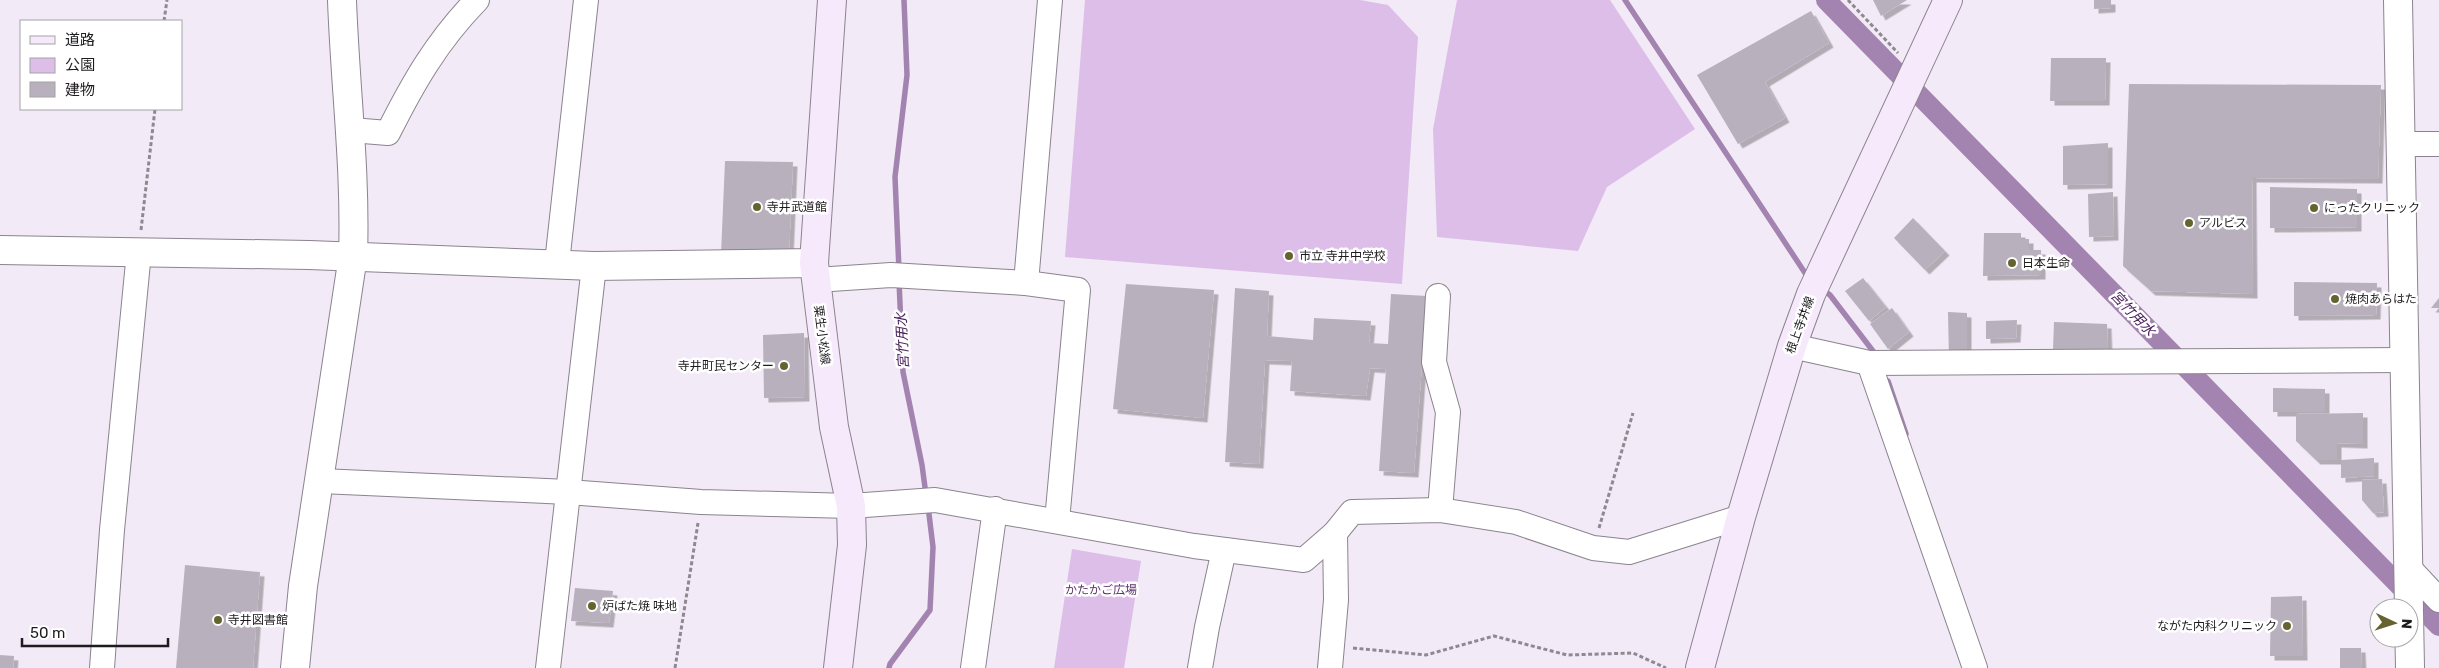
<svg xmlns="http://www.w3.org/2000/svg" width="2439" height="668" viewBox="0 0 2439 668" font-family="Rubik,'Noto Sans JP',sans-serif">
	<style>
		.green { fill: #dcbee9 }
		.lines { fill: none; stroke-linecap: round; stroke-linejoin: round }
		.stream { stroke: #a384b0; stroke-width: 5.5 }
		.canal { stroke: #a384b0; stroke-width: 20 }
		.building { fill: #b8b0bc; filter: url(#shadow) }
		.minor-casing { stroke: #8b838e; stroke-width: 26 }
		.tertiary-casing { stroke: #8b838e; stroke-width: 30 }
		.secondary-casing { stroke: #8b838e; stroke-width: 30 }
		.path { stroke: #8e8991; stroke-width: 3; stroke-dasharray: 4 2.5; stroke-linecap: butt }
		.minor { stroke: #fff; stroke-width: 24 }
		.tertiary { stroke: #fff; stroke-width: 28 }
		.secondary { stroke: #f7e9fc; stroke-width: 28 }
		.poi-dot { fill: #65632f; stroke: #fff; stroke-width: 2 }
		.labels { text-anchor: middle; stroke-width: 5; stroke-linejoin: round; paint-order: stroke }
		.poi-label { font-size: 12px; fill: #1e1b1f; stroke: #fff; text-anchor: start }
		.street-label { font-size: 12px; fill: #1e1b1f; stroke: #fff }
		.park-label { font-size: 12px; fill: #5c336c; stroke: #fff }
		.water-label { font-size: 14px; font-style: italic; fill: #4c235b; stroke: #fff }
	</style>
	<defs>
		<filter id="shadow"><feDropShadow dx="4.5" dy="4.5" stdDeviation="0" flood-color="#0004"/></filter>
	</defs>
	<rect width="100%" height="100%" fill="#f2eaf6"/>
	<!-- green -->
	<g class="green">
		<path d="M 1085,0 L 1360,0 L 1388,5 L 1418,37 L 1402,284 L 1065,257 Z"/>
		<path d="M 1457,0 L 1610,0 L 1695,129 L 1607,187 L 1578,251 L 1437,237 L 1433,129 Z"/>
		<path d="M 1072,549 L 1141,561 L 1124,668 L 1054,668 Z"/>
	</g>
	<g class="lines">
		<!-- stream -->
		<g class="stream">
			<path d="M 1625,0 L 1809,279"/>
			<path d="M 899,270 L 895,177 L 907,75 L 904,0"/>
			<path d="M 899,281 L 903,372 L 922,465 L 926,495"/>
			<path d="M 1822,289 L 1830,295 L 1876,355"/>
			<path d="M 1888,381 L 1906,434"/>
			<path d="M 889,668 L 890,664 L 930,610 L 933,547 L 928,506"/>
		</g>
		<!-- canal -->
		<path class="canal" d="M 1826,0 L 2439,626"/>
	</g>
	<!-- building -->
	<g class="building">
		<path d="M 1873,0 L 1907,0 L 1881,16 Z"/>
		<path d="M 2094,0 L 2111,0 L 2111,8 L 2094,9 Z"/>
		<path d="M 1811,11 L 1829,43 L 1765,82 L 1785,118 L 1738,144 L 1697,75 Z"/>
		<path d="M 2051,58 L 2106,58 L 2105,101 L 2050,101 Z"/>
		<path d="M 2129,84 L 2381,85 L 2378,179 L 2252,178 L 2253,294 L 2151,291 L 2123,266 Z"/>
		<path d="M 2108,143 L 2108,184 L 2063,185 L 2063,146 Z"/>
		<path d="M 725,161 L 793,162 L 789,253 L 721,254 Z"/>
		<path d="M 2270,187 L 2357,189 L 2357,227 L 2270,228 Z"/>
		<path d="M 2113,192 L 2114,236 L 2089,237 L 2088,194 Z"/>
		<path d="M 1913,218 L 1945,251 L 1925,270 L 1894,238 Z"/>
		<path d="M 1984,233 L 2021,233 L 2021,239 L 2029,239 L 2029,250 L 2041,250 L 2041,275 L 1983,276 Z"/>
		<path d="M 1863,278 L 1886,307 L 1869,321 L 1845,291 Z"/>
		<path d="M 2294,282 L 2377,283 L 2376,315 L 2294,316 Z"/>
		<path d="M 1126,284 L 1214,290 L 1203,418 L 1113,409 Z"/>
		<path d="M 1235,288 L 1269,291 L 1267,336 L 1313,340 L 1314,318 L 1371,321 L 1369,343 L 1388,344 L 1391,294 L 1427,296 L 1414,473 L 1379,471 L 1386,369 L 1370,368 L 1366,396 L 1290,391 L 1292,361 L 1265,360 L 1259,464 L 1225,462 Z"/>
		<path d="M 2439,298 L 2439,308 L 2431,308 Z"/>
		<path d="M 1892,308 L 1909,332 L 1888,349 L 1870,324 Z"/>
		<path d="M 1948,312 L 1967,313 L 1967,358 L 1949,359 Z"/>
		<path d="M 2017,320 L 2016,338 L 1986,339 L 1986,321 Z"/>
		<path d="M 2054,322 L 2107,324 L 2108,350 L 2053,350 Z"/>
		<path d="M 804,333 L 805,397 L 764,398 L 763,335 Z"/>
		<path d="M 2273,388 L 2325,389 L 2325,412 L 2273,412 Z"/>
		<path d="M 2363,413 L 2363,444 L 2337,443 L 2337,460 L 2316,460 L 2296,441 L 2296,414 Z"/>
		<path d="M 2374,458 L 2374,476 L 2341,478 L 2341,460 Z"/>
		<path d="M 2382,479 L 2384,512 L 2373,513 L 2362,500 L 2362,480 Z"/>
		<path d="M 185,565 L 260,572 L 253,668 L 176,668 Z"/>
		<path d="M 575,588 L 613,591 L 609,623 L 571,621 Z"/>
		<path d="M 2302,596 L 2303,656 L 2270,656 L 2271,597 Z"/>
		<path d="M 2340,648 L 2361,648 L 2362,668 L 2340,668 Z"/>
		<path d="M 0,655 L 14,656 L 13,668 L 0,668 Z"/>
	</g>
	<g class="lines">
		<!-- minor casing -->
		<g class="minor-casing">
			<g id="minor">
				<path d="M 351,130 L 388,133 C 413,83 437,41 477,0"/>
				<path d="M 2401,144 L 2439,144"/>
				<path d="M 557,263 L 586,0"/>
				<path d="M 816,280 L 891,275 L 1026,283 L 1078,290 L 1057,521"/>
				<path d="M 1026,283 L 1050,0"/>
				<path d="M 1438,296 L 1434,362 L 1448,412 L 1440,510"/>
				<path d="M 1792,346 L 1869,363 L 2403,360"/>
				<path d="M 1869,363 L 1975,668"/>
				<path d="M 321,481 L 568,492 L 701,502 L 851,506 L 935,500 L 1194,546 L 1304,560 L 1335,533 L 1352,512 L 1440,510 L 1516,522 L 1593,548 L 1629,552 L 1741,517"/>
				<path d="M 2409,568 L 2439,600"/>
				<path d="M 102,668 L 112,530 L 139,252"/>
				<path d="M 548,668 L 594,266"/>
				<path d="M 973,668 L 995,509"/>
				<path d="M 1200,668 L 1207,627 L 1224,550"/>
				<path d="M 1330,668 L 1336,600 L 1335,533"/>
			</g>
		</g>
		<!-- tertiary casing -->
		<g class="tertiary-casing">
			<g id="tertiary">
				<path d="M 2398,0 L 2409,608"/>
				<path d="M 0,250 L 309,255 L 594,266 L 814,263"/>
				<path d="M 2409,613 L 2410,668"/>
				<path d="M 295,668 L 303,586 L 353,256 C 356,170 345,86 342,0"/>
			</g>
		</g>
		<!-- secondary casing -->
		<g class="secondary-casing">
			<g id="secondary">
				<path d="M 832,0 L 814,263 L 834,427 L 851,506 L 852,545 L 838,668"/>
				<path d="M 1700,668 L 1741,517 L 1792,346 L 1811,294 L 1948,0"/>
			</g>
		</g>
		<!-- path -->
		<g class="path">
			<path d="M 1848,0 L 1898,53"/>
			<path d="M 164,21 L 167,0"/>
			<path d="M 141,230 L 155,109"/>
			<path d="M 1599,528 L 1633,413"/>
			<path d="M 1353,648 L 1426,655 L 1494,636 L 1567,655 L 1633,653 L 1666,668"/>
			<path d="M 675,668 L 698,523"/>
		</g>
		<!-- minor -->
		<use href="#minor" class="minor"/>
		<!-- tertiary -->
		<use href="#tertiary" class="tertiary"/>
		<!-- secondary -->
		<use href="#secondary" class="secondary"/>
	</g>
	<!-- markers -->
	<g class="poi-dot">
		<circle cx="757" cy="207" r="5"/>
		<circle cx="2314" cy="208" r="5"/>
		<circle cx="2189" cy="223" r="5"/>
		<circle cx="1289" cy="256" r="5"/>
		<circle cx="2012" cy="263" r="5"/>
		<circle cx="2335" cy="299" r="5"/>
		<circle cx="784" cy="366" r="5"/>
		<circle cx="592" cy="606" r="5"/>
		<circle cx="218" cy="620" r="5"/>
		<circle cx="2287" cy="626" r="5"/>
	</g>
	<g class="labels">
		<!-- poi labels -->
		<g class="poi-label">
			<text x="767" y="211">寺井武道館</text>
			<text x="2324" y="212">にったクリニック</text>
			<text x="2199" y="227">アルビス</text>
			<text x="1299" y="260">市立 寺井中学校</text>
			<text x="2022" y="267">日本生命</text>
			<text x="2345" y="303">焼肉あらはた</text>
			<text x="774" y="370" text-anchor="end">寺井町民センター</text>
			<text x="602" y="610">炉ばた焼 味地</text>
			<text x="228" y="624">寺井図書館</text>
			<text x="2277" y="630" text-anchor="end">ながた内科クリニック</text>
		</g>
		<!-- street labels -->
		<g class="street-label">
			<text transform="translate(1800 325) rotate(-70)" y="4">根上寺井線</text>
			<text transform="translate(822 335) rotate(83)" y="4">粟生小松線</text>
		</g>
		<!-- park labels -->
		<g class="park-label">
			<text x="1101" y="594">かたかご広場</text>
		</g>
		<!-- water labels -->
		<g class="water-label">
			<text transform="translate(2133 313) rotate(46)" y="5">宮竹用水</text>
			<text transform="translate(902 341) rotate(-93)" y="5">宮竹用水</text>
		</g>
	</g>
	<!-- legend -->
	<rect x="20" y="20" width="162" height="90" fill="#ffffff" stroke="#a5a4a5"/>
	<rect x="30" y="36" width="25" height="8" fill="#f7e9fc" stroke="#a5a4a5"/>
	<text x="65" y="45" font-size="15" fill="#1e1b1f">道路</text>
	<rect x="30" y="58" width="25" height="15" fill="#dcbee9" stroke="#a5a4a5"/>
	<text x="65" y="70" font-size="15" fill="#1e1b1f">公園</text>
	<rect x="30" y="82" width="25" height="15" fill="#b8b0bc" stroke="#a5a4a5"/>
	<text x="65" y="95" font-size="15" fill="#1e1b1f">建物</text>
	<!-- north arrow -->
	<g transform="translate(2394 623) rotate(94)"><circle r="24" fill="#ffffff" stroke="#a5a4a5"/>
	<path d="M0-4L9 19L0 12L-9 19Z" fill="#65632f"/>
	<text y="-8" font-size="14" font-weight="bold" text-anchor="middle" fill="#1e1b1f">N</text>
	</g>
	<!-- scale -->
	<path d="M22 638v8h146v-8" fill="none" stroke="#1e1b1f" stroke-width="2.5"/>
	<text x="30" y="638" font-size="15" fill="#1e1b1f" stroke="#ffffff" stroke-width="4" paint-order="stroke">50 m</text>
</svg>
